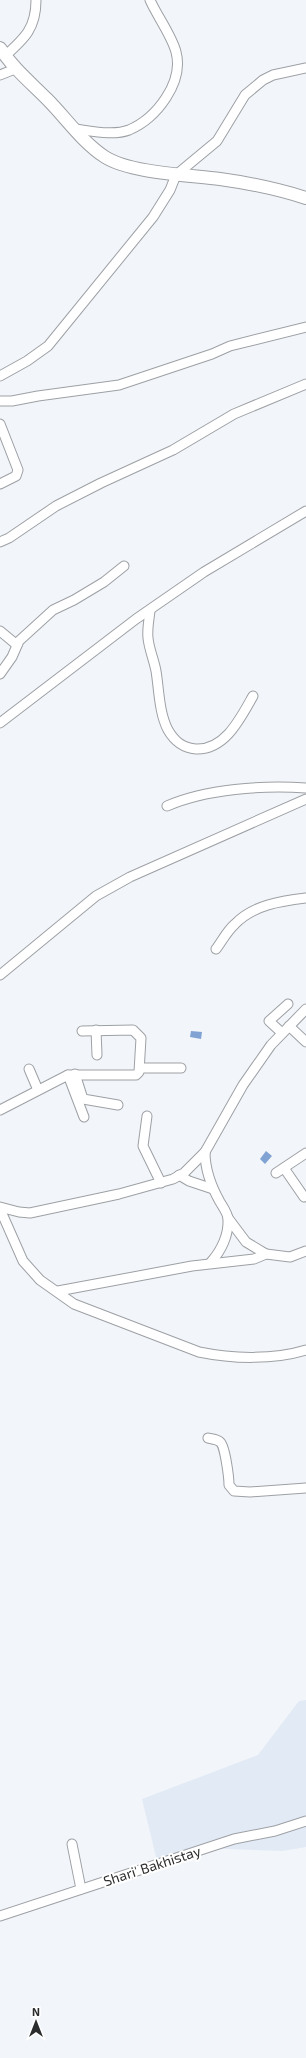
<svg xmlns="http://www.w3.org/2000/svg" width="306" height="2058" viewBox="0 0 306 2058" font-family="'Exo 2',sans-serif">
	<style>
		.built { fill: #e2eaf5 }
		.water { fill: #80a3d4 }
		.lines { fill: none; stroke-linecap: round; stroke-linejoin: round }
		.street-casing { stroke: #9da0a4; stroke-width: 11 }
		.secondary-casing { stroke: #9da0a4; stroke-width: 14 }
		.street { stroke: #fff; stroke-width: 9 }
		.secondary { stroke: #fff; stroke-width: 12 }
		.labels { text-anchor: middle; stroke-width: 4; stroke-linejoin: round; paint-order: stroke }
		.street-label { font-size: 14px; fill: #2b2c2e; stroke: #fff }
	</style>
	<rect width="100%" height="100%" fill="#f2f5fa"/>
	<!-- built -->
	<path class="built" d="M 306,1700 L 306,1847 L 282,1851 L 199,1848 L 157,1861 L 142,1799 L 258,1755 L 299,1701 Z"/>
	<!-- water -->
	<g class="water">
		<path d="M 191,1031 L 202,1032 L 201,1039 L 190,1037 Z"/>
		<path d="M 266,1151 L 272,1156 L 265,1164 L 260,1159 Z"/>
	</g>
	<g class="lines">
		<!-- street casing -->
		<g class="street-casing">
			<g id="street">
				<path d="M 5,56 C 25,38 36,28 36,0"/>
				<path d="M 0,75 L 15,69"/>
				<path d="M 75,129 C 92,131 113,136 129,130 C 157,118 184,82 176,52 C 172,36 157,16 150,0"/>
				<path d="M 0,376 L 27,361 L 48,346 L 153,217 L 170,190 L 176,175 L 217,141 L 245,95 L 263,80 L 273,75 L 306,68"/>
				<path d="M 0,401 L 12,401 L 38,396 L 119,385 L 212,354 L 230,346 L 306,327"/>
				<path d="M 0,424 L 18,470 L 16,476 L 0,484"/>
				<path d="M 0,542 L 9,538 L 56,506 L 101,483 L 173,450 L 234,414 L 306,384"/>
				<path d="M 150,611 C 149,620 147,629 148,638 C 149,649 154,660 156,671 C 159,689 159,713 168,730 C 175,742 183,748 196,749 C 225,750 240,719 253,696"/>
				<path d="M 0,631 L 17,645"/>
				<path d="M 0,674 L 12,657 L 19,641 L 53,610 L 74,600 L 104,582 L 124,566"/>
				<path d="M 0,723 L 136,619 L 204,572 L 306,511"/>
				<path d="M 167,806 C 206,789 263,785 306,788"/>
				<path d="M 216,949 C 222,941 227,931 235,924 C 253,905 281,901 306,898"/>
				<path d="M 0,975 L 96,896 L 130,877 L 306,799"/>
				<path d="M 289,1026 L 306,1042"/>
				<path d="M 96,1030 L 97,1055"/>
				<path d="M 282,1033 L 269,1021 L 288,1004"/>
				<path d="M 141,1068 L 181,1068"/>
				<path d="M 29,1069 L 38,1090"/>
				<path d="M 75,1074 L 83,1099 L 118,1105"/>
				<path d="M 68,1075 L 84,1117"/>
				<path d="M 0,1110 L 68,1075 L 136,1075 L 139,1072 L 141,1038 L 133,1030 L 82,1031"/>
				<path d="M 147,1116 L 143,1146 L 161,1183"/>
				<path d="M 205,1152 C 205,1171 211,1186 220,1202 C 223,1207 228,1214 228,1219 C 229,1235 221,1251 211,1262"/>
				<path d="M 284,1168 L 304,1197"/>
				<path d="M 276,1173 L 306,1153"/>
				<path d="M 179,1175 L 189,1181 L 213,1189"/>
				<path d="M 0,1207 L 19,1212 L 30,1213 L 119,1194 L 173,1179 L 184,1173 L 205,1152 L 243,1085 L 271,1045 L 306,1009"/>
				<path d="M 0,1209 L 23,1261 L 40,1280 L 74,1304 L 199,1352 C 233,1359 273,1360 306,1350"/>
				<path d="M 228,1218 L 246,1242 L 266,1254"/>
				<path d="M 58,1291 L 192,1266 L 254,1259 L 266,1254 L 290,1257 L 306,1251"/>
				<path d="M 208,1438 C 211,1439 217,1439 220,1442 C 225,1445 229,1478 229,1485 L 234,1491 L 250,1492 L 306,1488"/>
				<path d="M 72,1844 L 81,1889"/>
				<path d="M 0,1916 L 234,1839 L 275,1831 L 306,1821"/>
			</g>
		</g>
		<!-- secondary casing -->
		<g class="secondary-casing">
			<path id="secondary" d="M 0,48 C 13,68 30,82 47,99 C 66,118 82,142 105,157 C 130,173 190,175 220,179 C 249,183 278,189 306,198"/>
		</g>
		<!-- street -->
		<use href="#street" class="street"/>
		<!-- secondary -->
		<use href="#secondary" class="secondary"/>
	</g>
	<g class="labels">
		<!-- street labels -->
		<g class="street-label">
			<text transform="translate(152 1866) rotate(-18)" y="5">Shari' Bakhistay</text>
		</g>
	</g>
	<!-- north arrow -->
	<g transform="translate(36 2022)" stroke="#ffffff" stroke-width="3" paint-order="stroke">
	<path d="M0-3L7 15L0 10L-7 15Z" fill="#2b2c2e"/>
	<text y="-6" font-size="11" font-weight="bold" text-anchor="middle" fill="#2b2c2e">N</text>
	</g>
</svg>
